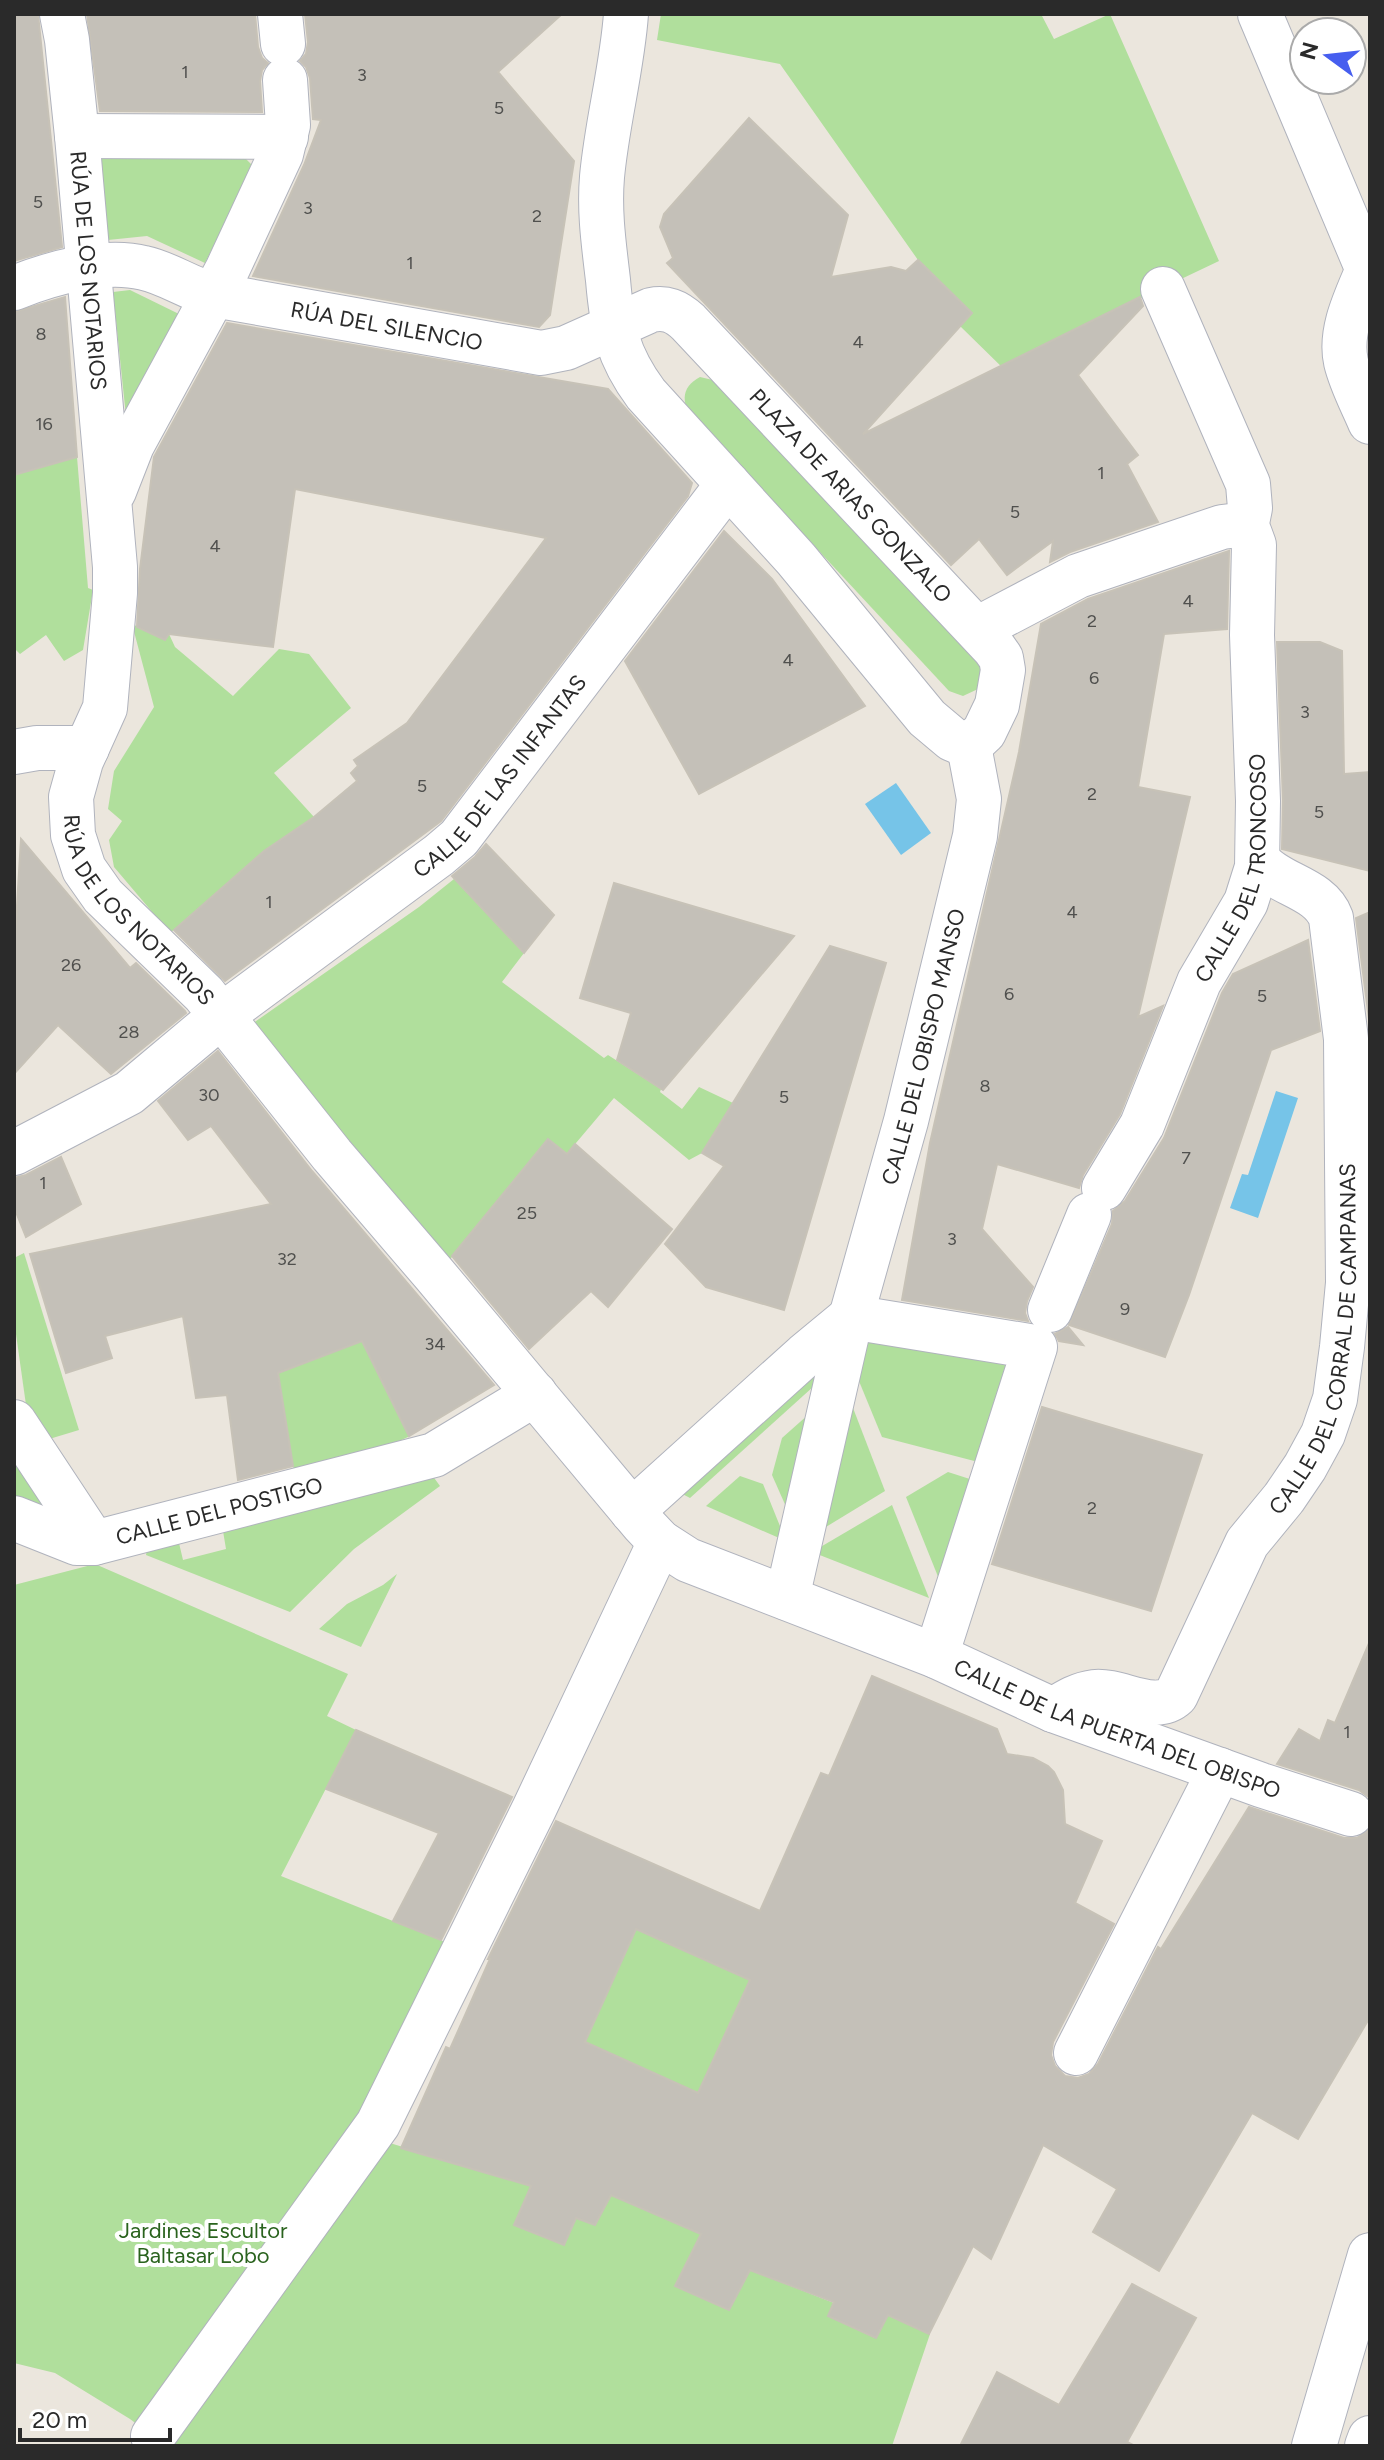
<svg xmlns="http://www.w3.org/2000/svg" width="1384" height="2460" viewBox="0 0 1384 2460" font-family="Figtree,sans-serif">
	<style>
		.green { fill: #b0df9c }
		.water { fill: #76c4e8 }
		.building { fill: #c4c0b8; stroke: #c7c2b7; stroke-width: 2; fill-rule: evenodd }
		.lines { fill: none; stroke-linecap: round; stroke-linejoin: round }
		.street-casing { stroke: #b0b3bd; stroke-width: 46 }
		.secondary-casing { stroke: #b0b3bd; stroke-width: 46 }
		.street { stroke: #fff; stroke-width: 44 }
		.secondary { stroke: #fff; stroke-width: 44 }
		.labels { text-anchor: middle; stroke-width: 8; stroke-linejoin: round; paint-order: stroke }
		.number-label { font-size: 18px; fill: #50504e }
		.street-label { font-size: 22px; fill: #2a2a2a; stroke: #fff }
		.park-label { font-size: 22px; fill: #2a631e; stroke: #fff }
	</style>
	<rect width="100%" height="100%" fill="#ebe6dd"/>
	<!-- green -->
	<g class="green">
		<path d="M 661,14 L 1041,14 L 1054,39 L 1110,14 L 1219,261 L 1034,349 L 1009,374 L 960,326 L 972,313 L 918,260 L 780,64 L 657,40 Z"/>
		<path d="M 239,152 L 253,166 L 205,263 L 147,236 L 108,240 L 99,153 Z"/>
		<path d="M 130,290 L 179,314 L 126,416 L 113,292 Z"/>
		<path d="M 700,377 L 717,381 L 979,662 L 983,669 L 978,689 L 963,696 L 949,691 L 687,409 C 681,394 687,384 700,377 Z"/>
		<path d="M 77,457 L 88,588 L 93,590 L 83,650 L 64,661 L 46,635 L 20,654 L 14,648 L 14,475 Z"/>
		<path d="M 132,624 L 165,639 L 169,634 L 175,647 L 233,696 L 279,649 L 309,654 L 351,708 L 274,773 L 314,817 L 264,851 L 170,933 L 114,867 L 109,840 L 122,821 L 108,809 L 114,771 L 154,707 Z"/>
		<path d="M 454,879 L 524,953 L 502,982 L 604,1058 L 608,1055 L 661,1089 L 660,1092 L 682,1109 L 699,1087 L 733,1103 L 702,1153 L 689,1160 L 614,1098 L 565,1156 L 548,1140 L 447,1263 L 249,1026 L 419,907 Z"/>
		<path d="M 24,1253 L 79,1430 L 46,1440 L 27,1412 L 14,1320 L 14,1258 Z"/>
		<path d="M 862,1331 L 1016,1357 L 982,1463 L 882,1437 L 854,1369 Z"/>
		<path d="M 362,1341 L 410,1436 L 393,1444 L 294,1471 L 275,1363 Z"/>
		<path d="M 813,1360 L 824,1377 L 690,1498 L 671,1488 Z"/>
		<path d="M 848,1395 L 885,1491 L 816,1533 Z"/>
		<path d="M 818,1406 L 791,1518 L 772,1475 L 782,1438 Z"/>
		<path d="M 14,1453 L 58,1518 L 14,1498 Z"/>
		<path d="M 948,1472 L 976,1481 L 943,1589 L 906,1497 Z"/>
		<path d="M 432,1475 L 440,1486 L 354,1549 L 290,1612 L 146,1555 L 147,1550 L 179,1543 L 183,1560 L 226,1549 L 223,1531 Z"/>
		<path d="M 740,1476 L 763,1484 L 786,1541 L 706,1506 Z"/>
		<path d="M 892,1505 L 929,1598 L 812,1552 Z"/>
		<path d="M 95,1564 L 348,1674 L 327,1716 L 356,1730 L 281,1876 L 445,1942 L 370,2137 L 531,2186 L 514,2225 L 563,2244 L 576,2218 L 595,2225 L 615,2187 L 640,2208 L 701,2234 L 676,2286 L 729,2310 L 750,2270 L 834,2303 L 828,2316 L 875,2338 L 888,2315 L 930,2334 L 892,2446 L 166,2446 L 130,2419 L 55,2373 L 14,2363 L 14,1585 Z"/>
		<path d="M 397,1574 L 361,1647 L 319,1629 L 347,1604 L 383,1585 Z"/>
		<path d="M 636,1929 L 750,1980 L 698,2093 L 585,2042 Z"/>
	</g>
	<!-- water -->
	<g class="water">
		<path d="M 896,783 L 931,833 L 901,855 L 865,804 Z"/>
		<path d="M 1276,1091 L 1298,1098 L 1258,1218 L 1230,1208 L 1242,1174 L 1248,1175 Z"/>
	</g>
	<!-- building -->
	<g class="building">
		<path d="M 14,14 L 38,14 L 62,247 L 14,261 Z"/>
		<path d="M 87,14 L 255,14 L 258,47 L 262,58 L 268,63 L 262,70 L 260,81 L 262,112 L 100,111 Z"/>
		<path d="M 305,14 L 562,14 L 498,72 L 574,161 L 550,315 L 539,327 L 253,276 L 304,165 L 321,120 L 313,119 L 310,78 L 306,67 L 300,61 L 306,54 L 308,42 Z"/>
		<path d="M 749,118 L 848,215 L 831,277 L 891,267 L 906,271 L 918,260 L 972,313 L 863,434 L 1140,297 L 1143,306 L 1078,375 L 1138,455 L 1127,464 L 1158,522 L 1070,552 L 1050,562 L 1053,541 L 1007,575 L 979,539 L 951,565 L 667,263 L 673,258 L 660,227 L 664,214 Z"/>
		<path d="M 65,297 L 77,457 L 14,475 L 14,312 Z"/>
		<path d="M 227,323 L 608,389 L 692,483 L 688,496 L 441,821 L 225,981 L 174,930 L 264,851 L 314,817 L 357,781 L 351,773 L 358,766 L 354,760 L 407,723 L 546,538 L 295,489 L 273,647 L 169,634 L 165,640 L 137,627 L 140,569 L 154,457 Z"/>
		<path d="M 724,531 L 772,579 L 865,706 L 699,794 L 625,661 Z"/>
		<path d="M 1229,551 L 1227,629 L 1164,634 L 1138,787 L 1190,797 L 1138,1017 L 1163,1006 L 1120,1114 L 1083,1175 L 1079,1188 L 997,1164 L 982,1229 L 1033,1287 L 1027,1301 L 1025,1313 L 1028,1321 L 902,1300 L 930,1143 L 1019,752 L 1041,624 L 1088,599 Z"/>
		<path d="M 1277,642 L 1320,642 L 1342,651 L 1344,774 L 1370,772 L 1370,871 L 1282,849 L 1283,800 Z"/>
		<path d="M 21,839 L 130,968 L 136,963 L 185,1011 L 186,1013 L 111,1074 L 58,1025 L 14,1074 L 14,955 Z"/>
		<path d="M 486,844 L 554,915 L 524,953 L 452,876 L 475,857 Z"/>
		<path d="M 614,883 L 794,936 L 663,1090 L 617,1060 L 631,1013 L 580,998 Z"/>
		<path d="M 1370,912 L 1370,1019 L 1369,1019 L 1356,918 Z"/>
		<path d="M 1308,940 L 1320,1031 L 1271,1050 L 1189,1295 L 1165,1357 L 1069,1325 L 1112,1224 L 1113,1211 L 1125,1201 L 1164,1138 L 1222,993 L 1233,974 Z"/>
		<path d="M 830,946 L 886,963 L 784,1310 L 706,1287 L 665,1244 L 724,1166 L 702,1153 Z"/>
		<path d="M 218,1051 L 312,1171 L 494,1385 L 409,1436 L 362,1341 L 278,1373 L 293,1466 L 238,1480 L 227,1395 L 196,1398 L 183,1316 L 105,1336 L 112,1358 L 66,1373 L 30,1254 L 271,1204 L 211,1126 L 188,1140 L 158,1101 Z"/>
		<path d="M 548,1139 L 567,1154 L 575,1144 L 672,1229 L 608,1307 L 591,1291 L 529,1349 L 452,1256 Z"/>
		<path d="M 61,1157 L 81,1204 L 26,1237 L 14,1207 L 14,1178 L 26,1175 Z"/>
		<path d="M 1068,1327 L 1083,1345 L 1059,1341 L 1055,1334 Z"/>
		<path d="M 1042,1407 L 1202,1455 L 1151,1611 L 992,1564 Z"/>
		<path d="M 1370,1641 L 1370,1798 L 1359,1790 L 1277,1764 L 1299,1729 L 1320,1741 L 1328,1720 L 1335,1723 Z"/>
		<path d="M 872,1676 L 997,1729 L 1007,1754 L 1033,1758 L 1048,1766 L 1054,1772 L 1063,1790 L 1065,1824 L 1102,1841 L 1075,1903 L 1114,1924 L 1053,2042 L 1051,2055 L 1055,2066 L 1065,2076 L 1078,2078 L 1089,2074 L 1098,2064 L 1158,1947 L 1161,1949 L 1249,1807 L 1344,1838 L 1357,1838 L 1370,1829 L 1370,2017 L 1298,2139 L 1252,2113 L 1159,2271 L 1093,2232 L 1117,2189 L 1043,2145 L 991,2259 L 973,2246 L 929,2334 L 888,2315 L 876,2338 L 828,2316 L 834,2302 L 750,2270 L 729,2310 L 675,2286 L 701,2234 L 611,2195 L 595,2225 L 576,2218 L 564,2245 L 514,2225 L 531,2186 L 401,2148 L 446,2047 L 450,2049 L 490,1959 L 488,1959 L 556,1821 L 760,1911 L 821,1773 L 829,1776 ZM 636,1929 L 750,1980 L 698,2093 L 585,2042 Z"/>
		<path d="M 356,1730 L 512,1797 L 441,1940 L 393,1921 L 439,1833 L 326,1789 Z"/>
		<path d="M 1132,2284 L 1196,2318 L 1127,2442 L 1135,2446 L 960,2446 L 997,2372 L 1059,2405 Z"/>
	</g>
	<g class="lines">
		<!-- street casing -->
		<g class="street-casing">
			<g id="street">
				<path id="s1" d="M 62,14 L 67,40 L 77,136 L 115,567 L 115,593 L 105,708 L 81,761 L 71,797 L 73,835 L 84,869 L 103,896 L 204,994 L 332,1155 L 434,1274 L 643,1524 L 660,1542 L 688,1560 L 936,1656 L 1053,1710 L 1261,1785 L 1351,1814"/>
				<path d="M 280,14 L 283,44"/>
				<path d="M 626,14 C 622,69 607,122 602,177 C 599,212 604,246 608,280 C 612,327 617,355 646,394 L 796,559 L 927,718 L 952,739 L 969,746"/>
				<path d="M 77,136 L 286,137"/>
				<path d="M 1368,269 C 1356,298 1339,331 1346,362 C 1351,383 1362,403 1370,422"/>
				<path id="s2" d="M 14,288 C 51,273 104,258 144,268 C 168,273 189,289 214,295 L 541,353 L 566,348 L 651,310 C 666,307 676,311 688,322 L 994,648 L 1001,658 L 1003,670 L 997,705 L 984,732 L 969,746"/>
				<path d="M 1163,289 L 1248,484 L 1250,508 L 1246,528"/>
				<path d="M 114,491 L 132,445 L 227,270 L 281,154 L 288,125 L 285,80"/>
				<path d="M 977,629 L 1078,576 L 1222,527 L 1239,525 L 1246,528"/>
				<path d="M 14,752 L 37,748 L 87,748"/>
				<path id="s3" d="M 14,1153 L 129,1093 L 221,1016 L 439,855 L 459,838 L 728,484"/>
				<path id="s4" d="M 1104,1188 L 1142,1125 L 1199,982 L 1246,902 L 1257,867 L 1258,801 L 1252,635 L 1254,545 L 1250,534 L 1246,528"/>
				<path d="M 1050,1310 L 1089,1215"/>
				<path d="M 14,1422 L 94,1543"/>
				<path d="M 632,1511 L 805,1355 L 851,1317 L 1035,1347 L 936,1656"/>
				<path id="s5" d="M 14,1518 L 77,1543 L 94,1543 L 434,1455 L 535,1394"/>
				<path id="s6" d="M 787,1598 L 851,1317 L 906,1121 L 975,836 L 979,799 L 969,746"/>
				<path id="s7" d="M 1053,1710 C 1066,1702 1078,1694 1094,1692 C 1120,1689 1155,1715 1176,1695 L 1247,1543 L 1284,1498 L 1305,1467 L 1323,1434 L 1335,1399 L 1342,1347 L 1348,1283 L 1346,1039 L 1331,918 C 1320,887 1276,885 1258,860"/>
				<path d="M 1076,2053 L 1220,1770"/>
				<path d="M 153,2436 L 378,2124 L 534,1809 L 660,1542"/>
				<path d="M 1314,2446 L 1370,2255"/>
			</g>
		</g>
		<!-- secondary casing -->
		<g class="secondary-casing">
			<g id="secondary">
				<path d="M 1260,14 L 1370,275"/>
				<path d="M 1367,2446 L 1370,2438"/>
			</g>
		</g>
		<!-- street -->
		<use href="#street" class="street"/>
		<!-- secondary -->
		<use href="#secondary" class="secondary"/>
	</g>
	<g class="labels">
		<!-- number labels -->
		<g class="number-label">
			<text x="185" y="78">1</text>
			<text x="362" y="81">3</text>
			<text x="499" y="114">5</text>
			<text x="38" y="208">5</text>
			<text x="308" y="214">3</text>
			<text x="537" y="222">2</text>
			<text x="410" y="269">1</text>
			<text x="41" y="340">8</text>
			<text x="858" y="348">4</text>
			<text x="44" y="430">16</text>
			<text x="1101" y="479">1</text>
			<text x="1015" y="518">5</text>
			<text x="215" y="552">4</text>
			<text x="1188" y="607">4</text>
			<text x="1092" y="627">2</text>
			<text x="788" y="666">4</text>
			<text x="1094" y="684">6</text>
			<text x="1305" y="718">3</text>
			<text x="422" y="792">5</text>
			<text x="1092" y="800">2</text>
			<text x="1319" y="818">5</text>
			<text x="269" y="908">1</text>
			<text x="1072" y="918">4</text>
			<text x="71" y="971">26</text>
			<text x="1009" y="1000">6</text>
			<text x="1262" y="1002">5</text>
			<text x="129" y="1038">28</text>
			<text x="985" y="1092">8</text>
			<text x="209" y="1101">30</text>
			<text x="784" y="1103">5</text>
			<text x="1186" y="1164">7</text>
			<text x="43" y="1189">1</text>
			<text x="527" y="1219">25</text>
			<text x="952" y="1245">3</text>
			<text x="287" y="1265">32</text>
			<text x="1125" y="1315">9</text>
			<text x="435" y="1350">34</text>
			<text x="1092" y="1514">2</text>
			<text x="1347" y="1738">1</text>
		</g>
		<!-- street labels -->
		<g class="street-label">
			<text dy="8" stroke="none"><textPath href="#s1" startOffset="258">RÚA DE LOS NOTARIOS</textPath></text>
			<text dy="8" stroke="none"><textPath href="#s2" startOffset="384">RÚA DEL SILENCIO</textPath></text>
			<text dy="8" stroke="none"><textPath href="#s2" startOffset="938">PLAZA DE ARIAS GONZALO</textPath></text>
			<text dy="8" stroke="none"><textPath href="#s3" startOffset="620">CALLE DE LAS INFANTAS</textPath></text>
			<text dy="8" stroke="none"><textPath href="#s4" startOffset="350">CALLE DEL TRONCOSO</textPath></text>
			<text dy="8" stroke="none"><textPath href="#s1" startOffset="930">RÚA DE LOS NOTARIOS</textPath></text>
			<text dy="8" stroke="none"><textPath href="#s6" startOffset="568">CALLE DEL OBISPO MANSO</textPath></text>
			<text dy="8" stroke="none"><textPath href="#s7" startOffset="522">CALLE DEL CORRAL DE CAMPANAS</textPath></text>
			<text dy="8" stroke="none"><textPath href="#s5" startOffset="214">CALLE DEL POSTIGO</textPath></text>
			<text dy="8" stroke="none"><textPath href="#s1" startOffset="2248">CALLE DE LA PUERTA DEL OBISPO</textPath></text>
		</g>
		<!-- park labels -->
		<g class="park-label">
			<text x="203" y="2238">Jardines Escultor<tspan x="203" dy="25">Baltasar Lobo</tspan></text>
		</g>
	</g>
	<!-- border -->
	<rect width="1384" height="2460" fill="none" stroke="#2a2a2a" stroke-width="32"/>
	<!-- north arrow -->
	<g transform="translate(1328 56) rotate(285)"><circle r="38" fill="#ffffff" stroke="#aaaaaa" stroke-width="2"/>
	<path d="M0-6L14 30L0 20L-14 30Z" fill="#465eef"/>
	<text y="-12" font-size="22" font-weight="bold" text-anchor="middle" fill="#2a2a2a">N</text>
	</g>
	<!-- scale -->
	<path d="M20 2428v12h150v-12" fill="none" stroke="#2a2a2a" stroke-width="4"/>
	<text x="32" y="2428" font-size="24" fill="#2a2a2a" stroke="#ffffff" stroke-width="6" paint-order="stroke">20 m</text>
</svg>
